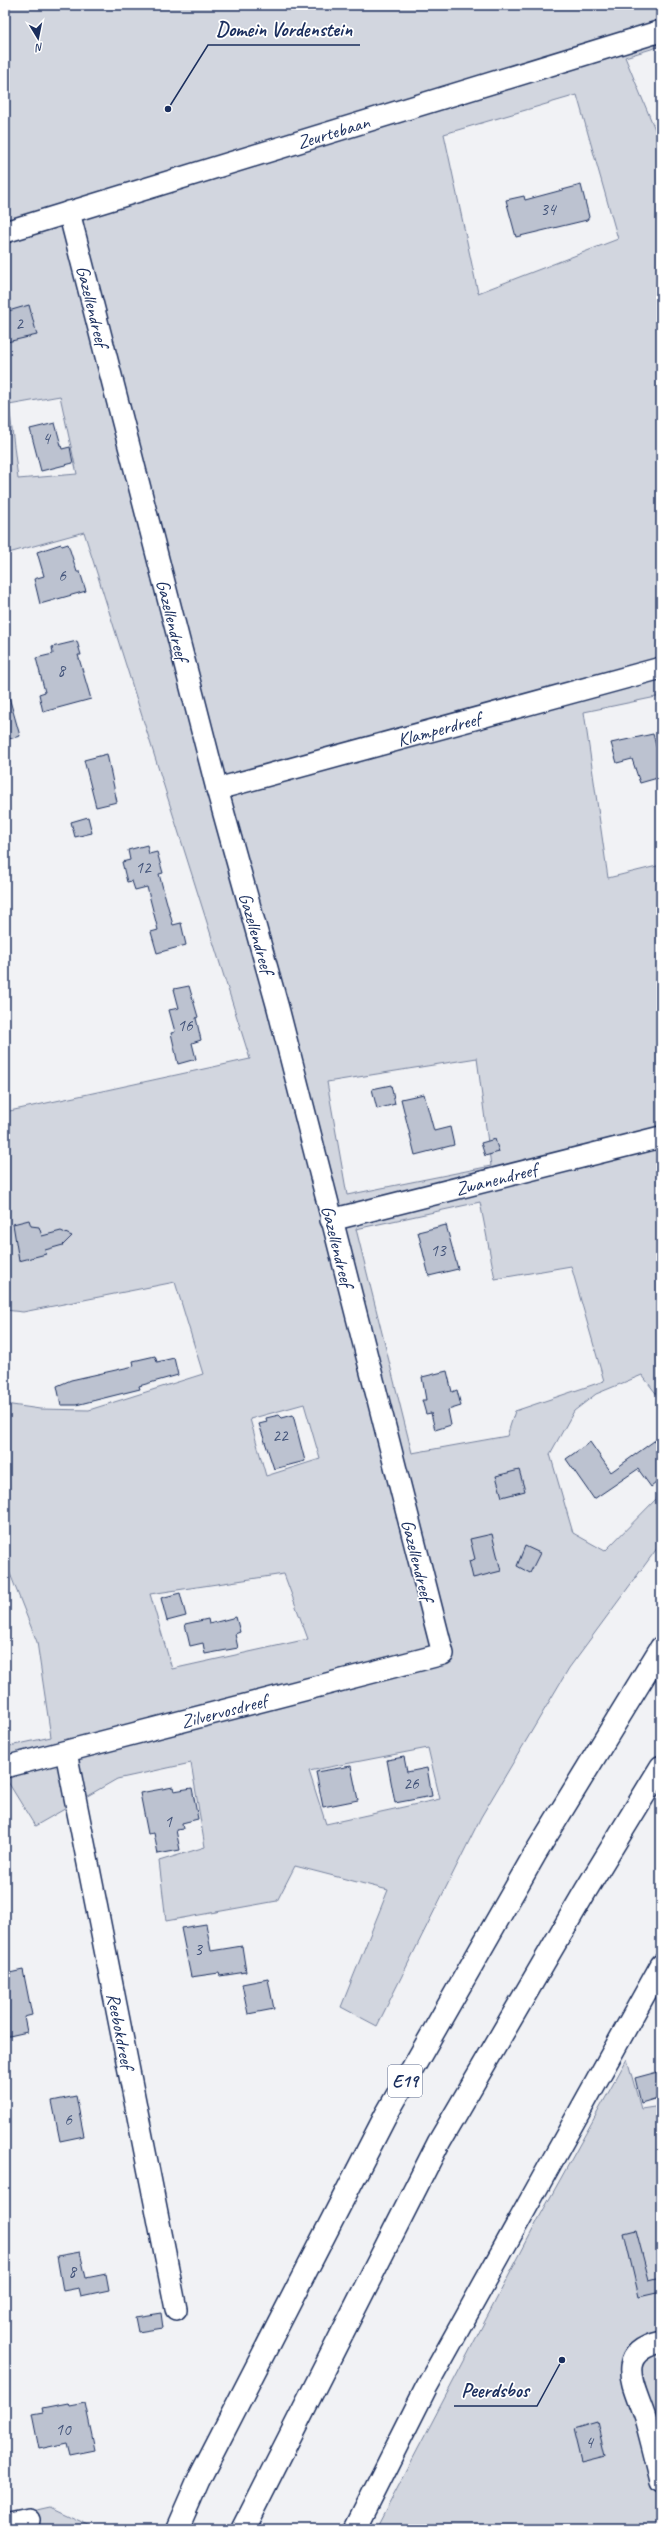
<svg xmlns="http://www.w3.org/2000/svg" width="666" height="2534" viewBox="0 0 666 2534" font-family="Caveat,sans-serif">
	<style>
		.green { fill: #d2d6df; stroke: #76829e; fill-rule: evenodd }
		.building { fill: #bcc2d0; stroke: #1b2f5e }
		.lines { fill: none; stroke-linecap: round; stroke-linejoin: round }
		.minor-casing { stroke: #1b2f5e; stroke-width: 24 }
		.highway-casing { stroke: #1b2f5e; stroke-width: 25 }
		.minor { stroke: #fff; stroke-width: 21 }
		.highway { stroke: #fff; stroke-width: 22 }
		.labels { text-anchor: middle; stroke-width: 3.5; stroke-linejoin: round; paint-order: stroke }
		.number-label { font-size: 17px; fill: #43547a }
		.shield { fill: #fff; stroke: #5f6d8e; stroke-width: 1 }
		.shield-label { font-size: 18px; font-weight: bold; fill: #1b2f5e }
		.street-label { font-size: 19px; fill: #1b2f5e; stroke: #fff }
		.leader { fill: none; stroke: #1b2f5e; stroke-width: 1.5 }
		.callout-dot { fill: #1b2f5e; stroke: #fff; stroke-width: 1.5 }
		.callout-label { font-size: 20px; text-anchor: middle; font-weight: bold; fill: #1b2f5e; stroke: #fff; stroke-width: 3.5; stroke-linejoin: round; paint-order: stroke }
	</style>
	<rect width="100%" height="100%" fill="#f1f2f5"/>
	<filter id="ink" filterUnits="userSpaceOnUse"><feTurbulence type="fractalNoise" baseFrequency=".025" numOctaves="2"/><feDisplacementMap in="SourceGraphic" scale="8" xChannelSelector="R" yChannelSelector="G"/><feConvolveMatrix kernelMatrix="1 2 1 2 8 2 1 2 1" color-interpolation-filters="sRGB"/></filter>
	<g filter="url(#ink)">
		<!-- green -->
		<g class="green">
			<path d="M 5,5 L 661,5 L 661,46 L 625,57 L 661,144 L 661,696 L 584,712 L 608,878 L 661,865 L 661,1400 L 642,1375 L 596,1394 L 574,1411 L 550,1454 L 573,1533 L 605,1551 L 661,1494 L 661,1543 L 569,1668 L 481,1817 L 377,2026 L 341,2007 L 388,1890 L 295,1866 L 277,1901 L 166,1921 L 159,1861 L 205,1847 L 191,1763 L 117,1779 L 35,1826 L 8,1782 L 5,1783 L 5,1747 L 51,1737 L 37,1642 L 5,1561 L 5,1404 L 40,1409 L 89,1410 L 203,1374 L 175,1282 L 23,1312 L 5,1310 L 5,1112 L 250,1059 L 84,532 L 5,554 ZM 577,95 L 618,239 L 478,293 L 444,134 ZM 60,396 L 77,474 L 18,479 L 9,405 ZM 477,1058 L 491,1166 L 347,1195 L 327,1082 ZM 480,1202 L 495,1279 L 571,1266 L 604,1381 L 515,1411 L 507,1436 L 412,1453 L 356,1229 ZM 304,1404 L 320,1459 L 266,1476 L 250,1419 ZM 284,1574 L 308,1639 L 172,1669 L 150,1594 ZM 428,1748 L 440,1799 L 326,1824 L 309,1771 Z"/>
			<path d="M 627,2059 L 641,2109 L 661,2106 L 661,2529 L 376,2529 L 540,2216 Z"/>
			<path d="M 50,2507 L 97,2529 L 5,2529 L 5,2517 Z"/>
		</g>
		<!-- building -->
		<g class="building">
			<path d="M 581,185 L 589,217 L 587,220 L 516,237 L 506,200 L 524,196 L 525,200 Z"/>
			<path d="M 29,305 L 37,335 L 7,342 L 5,312 Z"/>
			<path d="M 55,423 L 62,449 L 70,447 L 73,463 L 41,471 L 30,429 Z"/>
			<path d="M 61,544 L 62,546 L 68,544 L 77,572 L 80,572 L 86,591 L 40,604 L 34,579 L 44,576 L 37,552 Z"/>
			<path d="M 77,641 L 81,655 L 78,655 L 91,699 L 43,712 L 39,694 L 45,692 L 36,658 L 53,654 L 52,647 Z"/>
			<path d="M 9,697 L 20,736 L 5,740 L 5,698 Z"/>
			<path d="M 653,734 L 661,765 L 661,777 L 640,783 L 632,759 L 617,763 L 611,743 Z"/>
			<path d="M 107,754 L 117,802 L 96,807 L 84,760 Z"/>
			<path d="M 88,817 L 92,833 L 75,837 L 71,822 Z"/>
			<path d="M 147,845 L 149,854 L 157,852 L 163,873 L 159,874 L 173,925 L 181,923 L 186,945 L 157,953 L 151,932 L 158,930 L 147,887 L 135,890 L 132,881 L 127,882 L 122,862 L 130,860 L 128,850 Z"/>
			<path d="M 189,986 L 198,1017 L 196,1018 L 201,1040 L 192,1043 L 196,1059 L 178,1064 L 171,1033 L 175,1032 L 169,1010 L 179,1008 L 174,989 Z"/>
			<path d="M 391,1085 L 395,1104 L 377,1109 L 372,1089 Z"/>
			<path d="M 424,1094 L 434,1131 L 450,1127 L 454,1145 L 415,1155 L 401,1099 Z"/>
			<path d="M 495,1139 L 499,1152 L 485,1156 L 481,1143 Z"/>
			<path d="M 29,1220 L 31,1226 L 39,1227 L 42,1236 L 61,1231 L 72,1236 L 63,1245 L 45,1250 L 46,1254 L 19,1261 L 13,1224 Z"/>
			<path d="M 446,1225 L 458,1269 L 429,1276 L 418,1232 Z"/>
			<path d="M 155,1356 L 157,1362 L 174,1358 L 178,1375 L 139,1386 L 140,1389 L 76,1405 L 61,1405 L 57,1386 L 71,1380 L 134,1366 L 133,1361 Z"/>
			<path d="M 447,1371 L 452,1392 L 457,1390 L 461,1406 L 448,1410 L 451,1425 L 435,1430 L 431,1413 L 426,1414 L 422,1400 L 426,1400 L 422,1377 Z"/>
			<path d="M 279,1415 L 282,1418 L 293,1415 L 305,1461 L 274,1469 L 259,1424 L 267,1422 L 266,1418 Z"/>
			<path d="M 661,1436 L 661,1479 L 651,1487 L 638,1469 L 594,1499 L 566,1459 L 590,1442 L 611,1472 Z"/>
			<path d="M 519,1470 L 525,1491 L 502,1497 L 496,1476 Z"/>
			<path d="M 492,1534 L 501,1571 L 473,1578 L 469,1561 L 475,1559 L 470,1539 Z"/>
			<path d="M 525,1546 L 540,1553 L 530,1573 L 517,1566 Z"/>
			<path d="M 180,1593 L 186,1616 L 167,1621 L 161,1598 Z"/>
			<path d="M 236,1617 L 240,1632 L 235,1634 L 238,1648 L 205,1654 L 203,1643 L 190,1646 L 185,1624 L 208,1619 L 209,1624 Z"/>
			<path d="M 404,1757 L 407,1772 L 427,1768 L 432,1796 L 395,1803 L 387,1760 Z"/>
			<path d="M 351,1766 L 358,1800 L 323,1807 L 316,1772 Z"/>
			<path d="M 173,1787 L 174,1791 L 192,1788 L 198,1819 L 182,1823 L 183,1829 L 176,1830 L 180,1850 L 158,1854 L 154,1833 L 148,1834 L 140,1793 Z"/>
			<path d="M 206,1924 L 211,1951 L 242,1946 L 246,1972 L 220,1976 L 219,1973 L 191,1977 L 181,1928 Z"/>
			<path d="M 23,1970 L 32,2015 L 24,2017 L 27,2032 L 5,2037 L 5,2019 L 8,2019 L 5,2005 L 5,1974 Z"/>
			<path d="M 268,1979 L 274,2009 L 248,2014 L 242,1984 Z"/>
			<path d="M 661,2071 L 661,2097 L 641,2103 L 635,2078 Z"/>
			<path d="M 76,2096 L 84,2136 L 60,2141 L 52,2101 Z"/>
			<path d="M 636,2230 L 649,2280 L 661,2277 L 661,2292 L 639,2297 L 624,2233 Z"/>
			<path d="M 80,2252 L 86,2278 L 106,2274 L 109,2290 L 81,2296 L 79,2288 L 63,2291 L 57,2256 Z"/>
			<path d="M 161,2313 L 163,2328 L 138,2332 L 135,2317 Z"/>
			<path d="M 68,2403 L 69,2406 L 85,2403 L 95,2450 L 70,2455 L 67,2443 L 39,2449 L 32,2414 L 43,2412 L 42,2408 Z"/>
			<path d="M 597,2422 L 605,2456 L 581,2462 L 573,2429 Z"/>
		</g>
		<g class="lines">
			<!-- minor casing -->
			<g class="minor-casing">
				<g id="minor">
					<path id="s1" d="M 5,232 L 661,31"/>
					<path id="s2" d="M 217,789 L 661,668"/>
					<path id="s3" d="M 331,1220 L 661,1137"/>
					<path id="s4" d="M 66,1752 L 176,2309"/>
					<path id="s5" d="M 5,1767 L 443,1654 L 278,1008 L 217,789 L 69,212"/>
					<path d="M 661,2342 C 612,2353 635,2387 645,2418 C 651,2439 656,2460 661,2481"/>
					<path d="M 5,2525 L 29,2520"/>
					<path d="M 355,2529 L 426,2388 L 661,1965"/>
				</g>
			</g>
			<!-- highway casing -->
			<g class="highway-casing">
				<g id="highway">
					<path d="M 177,2529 L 198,2481 L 386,2115 L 535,1854 L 661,1648"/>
					<path d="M 243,2529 L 439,2142 L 586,1890 L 661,1767"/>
				</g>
			</g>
			<!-- minor -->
			<use href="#minor" class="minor"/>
			<!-- highway -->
			<use href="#highway" class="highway"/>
		</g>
	</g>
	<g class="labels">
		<!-- number labels -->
		<g class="number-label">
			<text x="548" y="215">34</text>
			<text x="19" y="329">2</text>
			<text x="46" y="444">4</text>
			<text x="62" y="581">6</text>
			<text x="61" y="676">8</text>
			<text x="143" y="873">12</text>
			<text x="185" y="1031">16</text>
			<text x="438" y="1256">13</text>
			<text x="280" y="1441">22</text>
			<text x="411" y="1789">26</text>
			<text x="168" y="1827">1</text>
			<text x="198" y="1955">3</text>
			<text x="68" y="2125">6</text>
			<text x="72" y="2277">8</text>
			<text x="63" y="2435">10</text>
			<text x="589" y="2448">4</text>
		</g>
		<!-- shield labels -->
		<rect class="shield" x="388" y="2065" width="34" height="32" rx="3"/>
		<g class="shield-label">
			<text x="405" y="2087">E19</text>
		</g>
		<!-- street labels -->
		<g class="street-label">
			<text dy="7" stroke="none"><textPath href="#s1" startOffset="343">Zeurtebaan</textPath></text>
			<text transform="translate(93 306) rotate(76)" y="7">Gazellendreef</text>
			<text transform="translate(173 620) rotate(76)" y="7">Gazellendreef</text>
			<text dy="7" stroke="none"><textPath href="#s2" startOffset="230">Klamperdreef</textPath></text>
			<text transform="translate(257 933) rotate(74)" y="7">Gazellendreef</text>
			<text dy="7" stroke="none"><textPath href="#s3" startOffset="170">Zwanendreef</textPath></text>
			<text transform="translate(338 1246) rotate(76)" y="7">Gazellendreef</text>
			<text transform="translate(418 1560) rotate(76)" y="7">Gazellendreef</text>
			<text dy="7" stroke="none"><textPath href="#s5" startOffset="226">Zilvervosdreef</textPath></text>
			<text dy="7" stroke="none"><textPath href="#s4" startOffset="284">Reebokdreef</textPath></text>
		</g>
	</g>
	<!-- callouts -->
	<path class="leader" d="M168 109L208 45H360M562 2360L537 2406H454"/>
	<g class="callout-dot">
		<circle cx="168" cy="109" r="4"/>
		<circle cx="562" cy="2360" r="4"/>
	</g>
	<g class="callout-label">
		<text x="284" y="36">Domein Vordenstein</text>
		<text x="495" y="2397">Peerdsbos</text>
	</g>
	<!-- margin -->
	<rect width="666" height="2534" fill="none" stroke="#fff" stroke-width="20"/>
	<rect x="10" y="10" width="646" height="2514" fill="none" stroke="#1b2f5e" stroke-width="1.5" filter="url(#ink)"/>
	<!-- north arrow -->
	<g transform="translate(38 38) rotate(170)" stroke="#ffffff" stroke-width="3" paint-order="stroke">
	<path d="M0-3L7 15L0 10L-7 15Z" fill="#1b2f5e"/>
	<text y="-6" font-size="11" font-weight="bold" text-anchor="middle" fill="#1b2f5e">N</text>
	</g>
</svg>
